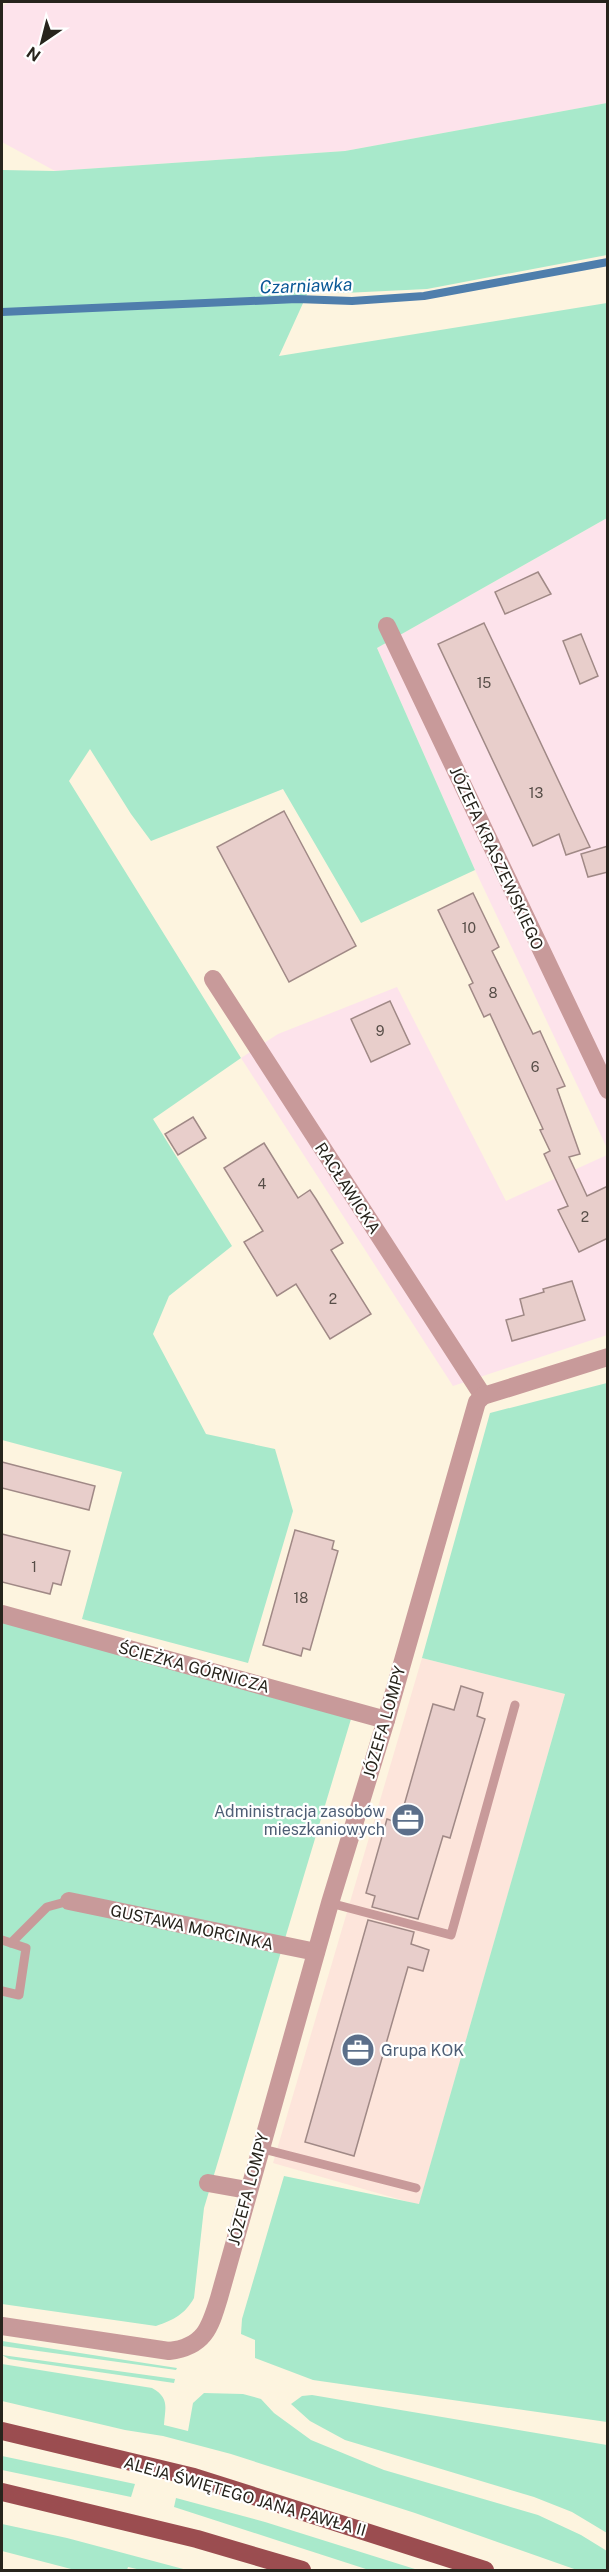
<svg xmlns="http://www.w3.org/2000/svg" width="609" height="2572" viewBox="0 0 609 2572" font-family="'Public Sans',sans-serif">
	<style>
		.commercial { fill: #fde5db }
		.industrial { fill: #fde3eb }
		.green { fill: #a8e9cb }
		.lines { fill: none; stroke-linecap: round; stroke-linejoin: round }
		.stream { stroke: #4f7eac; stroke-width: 8 }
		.building { fill: #e8cecb; stroke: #a08986; stroke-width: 1.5 }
		.lane { stroke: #c89a9a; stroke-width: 9 }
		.street { stroke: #c89a9a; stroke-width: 18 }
		.primary { stroke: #9b4d50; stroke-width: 18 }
		.labels { text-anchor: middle; stroke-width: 4.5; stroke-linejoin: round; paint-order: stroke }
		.number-label { font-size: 14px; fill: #574e48 }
		.street-label { font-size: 16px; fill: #27241c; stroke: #fff }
		.service-label { font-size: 16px; fill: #4e5e75; stroke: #fff; text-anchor: end }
		.water-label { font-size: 18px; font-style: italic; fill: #095896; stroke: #fff }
	</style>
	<rect width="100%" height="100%" fill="#fdf4df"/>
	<!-- commercial -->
	<path class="commercial" d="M 422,1658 L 565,1694 L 419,2205 L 273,2163 Z"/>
	<!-- industrial -->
	<g class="industrial">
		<path d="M 10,2 L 607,2 L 607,103 L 345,151 L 55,171 L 2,142 L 2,6 Z"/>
		<path d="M 607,518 L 607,1148 L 475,870 L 377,648 Z"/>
		<path d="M 397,987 L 506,1201 L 607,1155 L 607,1335 L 453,1386 L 241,1058 L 278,1034 Z"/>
	</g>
	<!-- green -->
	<g class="green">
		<path d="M 607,103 L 607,255 L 427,289 L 344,293 L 309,290 L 279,356 L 607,303 L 607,518 L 377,648 L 475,870 L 361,923 L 283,789 L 151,841 L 131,814 L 90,749 L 69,781 L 241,1058 L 153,1119 L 232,1246 L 169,1296 L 153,1334 L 206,1434 L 275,1449 L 293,1511 L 248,1663 L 82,1619 L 122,1472 L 2,1440 L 2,170 L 55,171 L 345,151 Z"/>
		<path d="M 607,1383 L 607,2422 L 313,2380 L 255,2358 L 255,2340 L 241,2334 L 242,2319 L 284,2176 L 419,2204 L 565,1694 L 422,1658 L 490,1413 Z"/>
		<path d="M 2,1622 L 351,1719 L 204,2208 L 194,2298 C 185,2314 174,2320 156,2326 L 2,2304 Z"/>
		<path d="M 2,2341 L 177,2368 L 176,2370 L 2,2346 Z"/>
		<path d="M 2,2355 L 175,2379 L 174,2383 L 9,2359 Z"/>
		<path d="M 2,2364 L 152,2388 C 170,2398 165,2408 164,2425 L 188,2431 L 193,2403 L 204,2393 L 243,2394 L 261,2399 L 274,2413 L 311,2440 L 384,2470 L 538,2515 L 581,2535 L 607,2551 L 607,2570 L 577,2570 L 415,2513 L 231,2454 L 163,2436 L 125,2430 L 2,2401 Z"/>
		<path d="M 312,2395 L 607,2445 L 607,2533 L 572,2512 L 534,2497 L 345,2440 L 310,2421 L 291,2404 L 302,2396 Z"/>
		<path d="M 2,2456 L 135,2484 L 131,2497 L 2,2470 Z"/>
		<path d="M 176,2498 L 265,2522 L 418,2570 L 369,2570 L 174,2507 Z"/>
		<path d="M 2,2524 L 67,2538 L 187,2570 L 141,2570 L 128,2567 L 127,2570 L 75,2570 L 2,2551 Z"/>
	</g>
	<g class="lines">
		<!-- stream -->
		<path class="stream" d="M 2,312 L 297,299 L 352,301 L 424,296 L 608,262"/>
	</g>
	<!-- building -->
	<g class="building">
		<path d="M 538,572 L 551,594 L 505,614 L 495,592 Z"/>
		<path d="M 484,623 L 578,822 L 590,847 L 566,855 L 559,834 L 533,846 L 438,644 Z"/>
		<path d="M 581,634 L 598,676 L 580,684 L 563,641 Z"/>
		<path d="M 284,811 L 356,946 L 289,982 L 217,847 Z"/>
		<path d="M 608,846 L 608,872 L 588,877 L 581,854 Z"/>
		<path d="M 473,893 L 499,947 L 492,951 L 533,1034 L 540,1031 L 565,1086 L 557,1089 L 580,1154 L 569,1157 L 587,1196 L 608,1186 L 608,1238 L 579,1252 L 558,1210 L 568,1206 L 544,1154 L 550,1151 L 540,1130 L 543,1129 L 490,1014 L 484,1017 L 469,985 L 473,983 L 438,910 Z"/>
		<path d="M 390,1001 L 410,1044 L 371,1062 L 351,1019 Z"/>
		<path d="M 193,1117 L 206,1138 L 178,1155 L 165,1134 Z"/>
		<path d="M 264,1143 L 298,1198 L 310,1190 L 316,1199 L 343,1243 L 331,1250 L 371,1314 L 330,1339 L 296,1284 L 277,1296 L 244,1242 L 263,1231 L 224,1168 Z"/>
		<path d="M 572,1281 L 585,1320 L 512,1341 L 506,1320 L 524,1315 L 520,1299 L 544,1292 L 543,1289 Z"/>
		<path d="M 2,1462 L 95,1486 L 89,1510 L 2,1488 Z"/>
		<path d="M 295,1530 L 334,1541 L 332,1549 L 338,1551 L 310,1650 L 303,1648 L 301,1656 L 263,1645 Z"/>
		<path d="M 2,1534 L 70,1551 L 61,1585 L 53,1583 L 50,1594 L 2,1582 Z"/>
		<path d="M 461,1686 L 483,1693 L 477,1716 L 485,1719 L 450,1838 L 443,1836 L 418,1919 L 372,1907 L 375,1896 L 366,1893 L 387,1819 L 399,1823 L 433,1704 L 454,1710 Z"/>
		<path d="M 368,1920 L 414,1932 L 411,1944 L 429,1950 L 423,1971 L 408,1967 L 354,2156 L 305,2142 Z"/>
	</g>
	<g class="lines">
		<!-- lane -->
		<g class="lane">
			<path d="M 330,1903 L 451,1935 L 515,1705"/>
			<path d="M 2,1940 L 26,1948 L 19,1995 L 2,1991"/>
			<path d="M 11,1943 L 47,1907 L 69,1901"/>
			<path d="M 259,2148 L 416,2188"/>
		</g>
		<!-- street -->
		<g class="street">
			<path d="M 387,626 L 608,1090"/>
			<path d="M 213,979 L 483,1396"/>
			<path d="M 2,1614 L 386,1720"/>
			<path d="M 69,1901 L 316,1952"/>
			<path d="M 208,2183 L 247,2190"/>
			<path d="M 2,2326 L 169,2351 C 204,2347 210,2328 219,2298 L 330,1903 L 386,1720 L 477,1402 L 483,1396 L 608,1357"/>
		</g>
		<!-- primary -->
		<g class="primary">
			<path d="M 2,2431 L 194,2477 L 485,2570"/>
			<path d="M 2,2492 L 197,2539 L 302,2570"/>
		</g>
	</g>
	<!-- icons -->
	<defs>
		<g id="office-disc" transform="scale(1.725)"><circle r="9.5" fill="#5c6f8a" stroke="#fff"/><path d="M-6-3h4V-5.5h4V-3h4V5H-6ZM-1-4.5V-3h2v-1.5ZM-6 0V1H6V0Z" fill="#fff"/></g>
	</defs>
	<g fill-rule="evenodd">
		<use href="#office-disc" x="408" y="1820"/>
		<use href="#office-disc" x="358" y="2050"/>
	</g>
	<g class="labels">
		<!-- number labels -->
		<g class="number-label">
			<text x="484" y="688">15</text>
			<text x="536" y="798">13</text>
			<text x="469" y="933">10</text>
			<text x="493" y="998">8</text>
			<text x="380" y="1036">9</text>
			<text x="535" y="1072">6</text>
			<text x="262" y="1189">4</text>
			<text x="585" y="1222">2</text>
			<text x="333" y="1304">2</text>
			<text x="34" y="1572">1</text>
			<text x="301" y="1603">18</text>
		</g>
		<!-- street labels -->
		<g class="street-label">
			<text transform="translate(497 858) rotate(65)" y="6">JÓZEFA KRASZEWSKIEGO</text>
			<text transform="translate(348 1188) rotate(57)" y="6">RACŁAWICKA</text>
			<text transform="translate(194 1667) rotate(15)" y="6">ŚCIEŻKA GÓRNICZA</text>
			<text transform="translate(384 1722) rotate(-74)" y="6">JÓZEFA LOMPY</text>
			<text transform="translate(192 1927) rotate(12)" y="6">GUSTAWA MORCINKA</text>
			<text transform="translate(248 2189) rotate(-75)" y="6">JÓZEFA LOMPY</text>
			<text transform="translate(245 2496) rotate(16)" y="6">ALEJA ŚWIĘTEGO JANA PAWŁA II</text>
		</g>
		<!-- service labels -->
		<g class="service-label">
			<text x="385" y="1817">Administracja zasobów<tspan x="385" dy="18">mieszkaniowych</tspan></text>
			<text x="381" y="2056" text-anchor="start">Grupa KOK</text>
		</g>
		<!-- water labels -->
		<g class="water-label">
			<text transform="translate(306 286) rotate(-2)" y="6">Czarniawka</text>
		</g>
	</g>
	<!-- border -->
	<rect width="609" height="2572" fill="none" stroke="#27241c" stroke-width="6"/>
	<!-- north arrow -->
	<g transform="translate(42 42) rotate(215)" stroke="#ffffff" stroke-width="4.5" paint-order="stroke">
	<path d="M0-4.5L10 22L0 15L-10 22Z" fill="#27241c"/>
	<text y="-9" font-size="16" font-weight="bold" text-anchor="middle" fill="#27241c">N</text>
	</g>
</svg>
